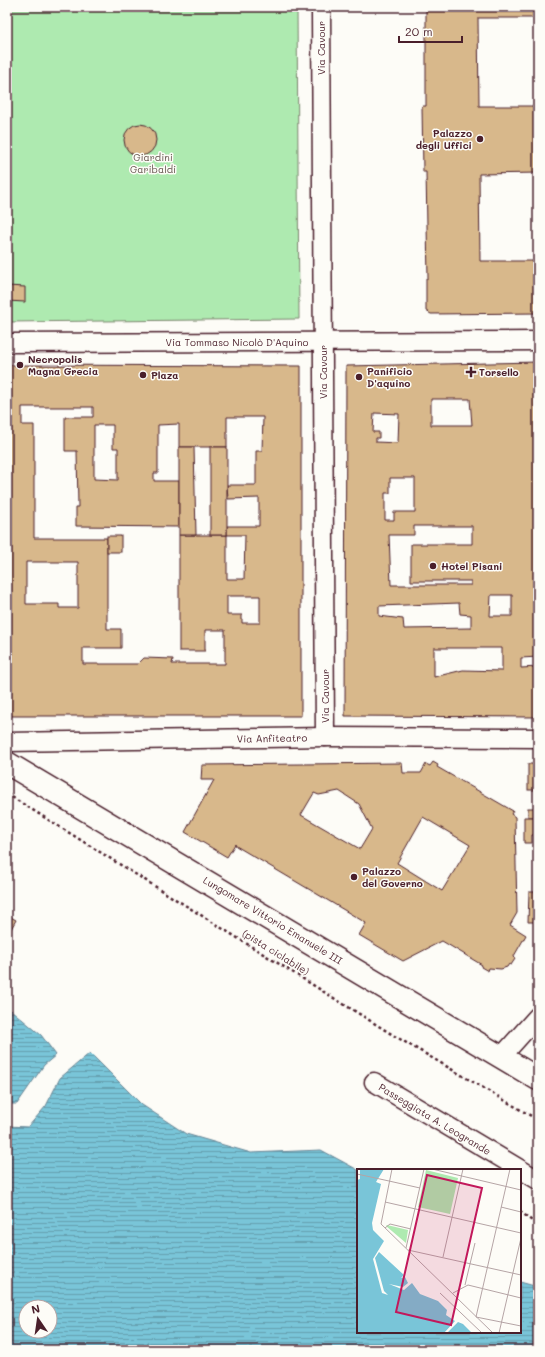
<svg xmlns="http://www.w3.org/2000/svg" width="545" height="1357" viewBox="0 0 545 1357" font-family="Mali,sans-serif">
	<style>
		.green { fill: #aeeab0; stroke: #7c846e }
		.water { fill: url(#water-rules); stroke: #668393; fill-rule: evenodd }
		.building { fill: #d8b88b; stroke: #4a1f2b; fill-rule: evenodd }
		.lines { fill: none; stroke-linecap: round; stroke-linejoin: round }
		.street-casing { stroke: #4a1f2b; stroke-width: 21 }
		.secondary-casing { stroke: #4a1f2b; stroke-width: 25 }
		.path { stroke: #4a1f2b; stroke-width: 2.5; stroke-dasharray: 3 3; stroke-linecap: butt }
		.street { stroke: #fdfcf7; stroke-width: 18 }
		.secondary { stroke: #fdfcf7; stroke-width: 22 }
		.poi-dot { fill: #4a1f2b; stroke: #fdfcf7; stroke-width: 1.5 }
		.labels { text-anchor: middle; stroke-width: 3; stroke-linejoin: round; paint-order: stroke }
		.street-label { font-size: 10px; fill: #4a1f2b; stroke: #fdfcf7 }
		.poi-label { font-size: 10px; font-weight: bold; fill: #4a1f2b; stroke: #fdfcf7; text-anchor: start }
		.park-label { font-size: 10px; fill: #63524c; stroke: #fdfcf7 }
		.inset-road { fill: none; stroke: #b5a4a5; stroke-width: 1 }
		.view { fill: #c2185b; fill-opacity: 0.15; stroke: #c2185b; stroke-width: 2 }
		.inset-edge { fill: none; stroke: #4a1f2b; stroke-width: 2 }
	</style>
	<defs>
		<pattern id="water-rules" width="6" height="5" patternUnits="userSpaceOnUse"><rect width="6" height="5" fill="#79c5d8"/><path d="M0 2.5h6" fill="none" stroke="#659faf"/></pattern>
	</defs>
	<rect width="100%" height="100%" fill="#fdfcf7"/>
	<filter id="ink" filterUnits="userSpaceOnUse"><feTurbulence type="fractalNoise" baseFrequency=".025" numOctaves="2"/><feDisplacementMap in="SourceGraphic" scale="8" xChannelSelector="R" yChannelSelector="G"/><feConvolveMatrix kernelMatrix="1 2 1 2 8 2 1 2 1" color-interpolation-filters="sRGB"/></filter>
	<g filter="url(#ink)">
		<!-- green -->
		<path class="green" d="M 7,7 L 297,7 L 299,319 L 7,322 Z"/>
		<!-- water -->
		<g class="water">
			<path d="M 11,1010 L 41,1035 L 56,1055 L 44,1065 L 17,1104 L 7,1104 L 7,1019 Z"/>
			<path d="M 90,1053 L 142,1105 L 186,1134 L 251,1153 L 321,1150 L 358,1170 L 358,1332 L 520,1332 L 520,1282 L 538,1287 L 538,1350 L 7,1350 L 7,1126 L 28,1127 L 46,1106 L 60,1078 ZM 26,1307 L 50,1307 L 50,1331 L 26,1331 Z"/>
		</g>
		<!-- building -->
		<g class="building">
			<path d="M 426,7 L 538,7 L 538,18 L 478,18 L 479,106 L 538,106 L 538,173 L 479,174 L 480,261 L 538,261 L 538,313 L 431,314 L 426,311 L 426,278 L 428,278 L 426,172 L 423,172 L 422,106 L 426,106 Z"/>
			<circle cx="140" cy="140" r="16"/>
			<path d="M 7,286 L 25,287 L 25,302 L 7,301 Z"/>
			<path d="M 538,362 L 538,657 L 521,658 L 521,668 L 538,667 L 538,717 L 345,716 L 346,366 ZM 431,399 L 470,399 L 472,425 L 431,425 ZM 374,413 L 399,414 L 398,443 L 376,442 L 376,438 L 379,438 L 379,432 L 373,432 ZM 390,478 L 415,478 L 415,512 L 394,512 L 394,520 L 385,520 L 385,493 L 390,493 ZM 414,526 L 472,526 L 472,544 L 411,544 L 411,581 L 471,581 L 471,585 L 391,585 L 389,535 L 414,535 ZM 491,595 L 512,595 L 512,616 L 490,616 ZM 459,603 L 460,614 L 471,615 L 471,628 L 404,629 L 403,619 L 379,616 L 379,606 ZM 434,648 L 502,648 L 502,671 L 463,670 L 434,677 Z"/>
			<path d="M 7,365 L 301,366 L 301,716 L 7,716 ZM 22,407 L 93,407 L 93,417 L 65,417 L 65,451 L 77,451 L 78,507 L 76,507 L 76,526 L 179,527 L 179,481 L 154,481 L 154,473 L 158,473 L 158,425 L 179,424 L 179,447 L 227,447 L 227,417 L 263,417 L 262,451 L 256,451 L 256,485 L 227,485 L 228,499 L 259,498 L 259,526 L 227,526 L 227,535 L 179,535 L 179,651 L 205,651 L 205,630 L 225,630 L 225,664 L 172,664 L 173,659 L 144,658 L 138,664 L 83,664 L 83,648 L 121,648 L 121,629 L 107,629 L 107,538 L 34,538 L 34,425 L 22,425 ZM 94,425 L 113,425 L 113,448 L 118,448 L 118,480 L 94,479 ZM 227,535 L 245,535 L 244,579 L 227,579 ZM 26,562 L 78,562 L 78,608 L 59,608 L 59,604 L 26,604 ZM 227,596 L 260,596 L 260,623 L 242,623 L 242,615 L 227,615 Z"/>
			<path d="M 179,447 L 194,447 L 196,535 L 179,535 Z"/>
			<rect x="210" y="447" width="17" height="88"/>
			<rect x="107" y="536" width="14" height="16"/>
			<path d="M 433,762 L 438,765 L 437,767 L 513,811 L 511,814 L 515,817 L 517,913 L 510,925 L 526,935 L 514,956 L 515,959 L 511,965 L 509,964 L 507,967 L 501,969 L 489,968 L 488,971 L 481,967 L 482,965 L 442,941 L 403,961 L 359,935 L 366,923 L 236,846 L 235,844 L 227,857 L 185,832 L 214,780 L 201,780 L 202,765 L 402,763 L 403,773 L 421,773 L 426,764 L 430,766 ZM 339,791 L 359,804 L 372,829 L 360,849 L 301,815 L 314,793 L 319,795 ZM 423,817 L 470,845 L 442,891 L 397,863 Z"/>
			<rect x="528" y="764" width="10" height="26"/>
			<rect x="528" y="808" width="10" height="9"/>
			<path d="M 524,817 L 538,817 L 538,835 L 532,835 L 532,843 L 524,843 Z"/>
			<path d="M 529,892 L 538,892 L 538,922 L 528,922 Z"/>
			<path d="M 7,915 L 16,920 L 7,936 Z"/>
		</g>
		<g class="lines">
			<!-- street casing -->
			<g class="street-casing">
				<g id="street">
					<path d="M 321,7 L 325,737"/>
					<path d="M 7,343 L 538,341"/>
					<path d="M 7,742 L 325,737 L 538,738"/>
					<path d="M 502,1056 L 538,1016"/>
					<path d="M 374,1082 L 538,1180"/>
				</g>
			</g>
			<!-- secondary casing -->
			<g class="secondary-casing">
				<path id="secondary" d="M 7,763 L 538,1079"/>
			</g>
			<!-- path -->
			<g class="path">
				<path d="M 7,794 L 393,1035 L 538,1120"/>
				<path d="M 520,1211 L 538,1226"/>
			</g>
			<!-- street -->
			<use href="#street" class="street"/>
			<!-- secondary -->
			<use href="#secondary" class="secondary"/>
		</g>
	</g>
	<!-- markers -->
	<g class="poi-dot">
		<circle cx="480" cy="139" r="4"/>
		<circle cx="20" cy="365" r="4"/>
		<path d="M469 366h4v4h4v4h-4v4h-4v-4h-4v-4h4z"/>
		<circle cx="143" cy="375" r="4"/>
		<circle cx="359" cy="377" r="4"/>
		<circle cx="433" cy="566" r="4"/>
		<circle cx="354" cy="877" r="4"/>
	</g>
	<g class="labels">
		<!-- street labels -->
		<g class="street-label">
			<text transform="translate(321 48) rotate(-90)" y="4">Via Cavour</text>
			<text x="237" y="346">Via Tommaso Nicolò D'Aquino</text>
			<text transform="translate(323 372) rotate(-90)" y="4">Via Cavour</text>
			<text transform="translate(325 696) rotate(-90)" y="4">Via Cavour</text>
			<text transform="translate(272 738) rotate(-1)" y="4">Via Anfiteatro</text>
			<text transform="translate(273 920) rotate(31)" y="4">Lungomare Vittorio Emanuele III</text>
			<text transform="translate(276 952) rotate(32)" y="4">(pista ciclabile)</text>
			<text transform="translate(435 1119) rotate(31)" y="4">Passeggiata A. Leogrande</text>
		</g>
		<!-- poi labels -->
		<g class="poi-label">
			<text x="472" y="137" text-anchor="end">Palazzo<tspan x="472" dy="12">degli Uffici</tspan></text>
			<text x="28" y="363">Necropolis<tspan x="28" dy="12">Magna Grecia</tspan></text>
			<text x="367" y="375">Panificio<tspan x="367" dy="12">D'aquino</tspan></text>
			<text x="479" y="376">Torsello</text>
			<text x="151" y="379">Plaza</text>
			<text x="441" y="570">Hotel Pisani</text>
			<text x="362" y="875">Palazzo<tspan x="362" dy="12">del Governo</tspan></text>
		</g>
		<!-- park labels -->
		<g class="park-label">
			<text x="153" y="161">Giardini<tspan x="153" dy="12">Garibaldi</tspan></text>
		</g>
	</g>
	<!-- overview -->
	<g transform="translate(357 1169)">
		<rect width="164" height="164" fill="#fdfcf7"/>
		<path d="M 69,1 L 101,9 L 93,45 L 61,38 ZM 30,56 L 51,61 L 49,74 L 29,57 Z" fill="#aeeab0"/>
		<path d="M 3,0 L 27,0 L 19,13 L 24,15 L 15,54 L 16,61 L 27,72 L 16,90 L 25,124 L 31,126 L 27,122 L 18,89 L 22,83 L 47,106 L 44,109 L 48,108 L 51,114 L 46,118 L 32,115 L 47,121 L 55,114 L 63,125 L 81,132 L 90,141 L 89,146 L 98,152 L 87,164 L 0,164 L 0,11 L 3,10 ZM 101,153 L 106,155 L 115,164 L 90,164 Z" fill="#79c5d8"/>
		<path class="inset-road" d="M 35,0 L 24,55 L 136,164M 75,0 L 164,21M 0,5 L 32,12M 32,12 L 63,19M 28,33 L 164,64M 144,38 L 164,43M 28,59 L 33,55 L 54,60M 49,79 L 67,0M 51,81 L 164,106M 86,88 L 106,0M 108,116 L 118,74M 83,124 L 125,164M 96,124 L 111,116 L 164,129M 119,148 L 153,0M 119,148 L 164,157M 142,164 L 164,69"/>
		<path class="view" d="M 70,6 L 125,19 L 94,156 L 39,143 Z"/>
		<rect width="164" height="164" class="inset-edge"/>
	</g>
	<!-- margin -->
	<rect width="545" height="1357" fill="none" stroke="#fdfcf7" stroke-width="24"/>
	<rect x="12" y="12" width="521" height="1333" fill="none" stroke="#4a1f2b" stroke-width="1.5" filter="url(#ink)"/>
	<!-- north arrow -->
	<g transform="translate(38 1319) rotate(347)"><circle r="19" fill="#fdfcf7" stroke="#b5a4a5"/>
	<path d="M0-3L7 15L0 10L-7 15Z" fill="#4a1f2b"/>
	<text y="-6" font-size="11" font-weight="bold" text-anchor="middle" fill="#4a1f2b">N</text>
	</g>
	<!-- scale -->
	<path d="M399 36v6h63v-6" fill="none" stroke="#4a1f2b" stroke-width="2"/>
	<text x="405" y="36" font-size="12" fill="#4a1f2b" stroke="#fdfcf7" stroke-width="3" paint-order="stroke">20 m</text>
</svg>
